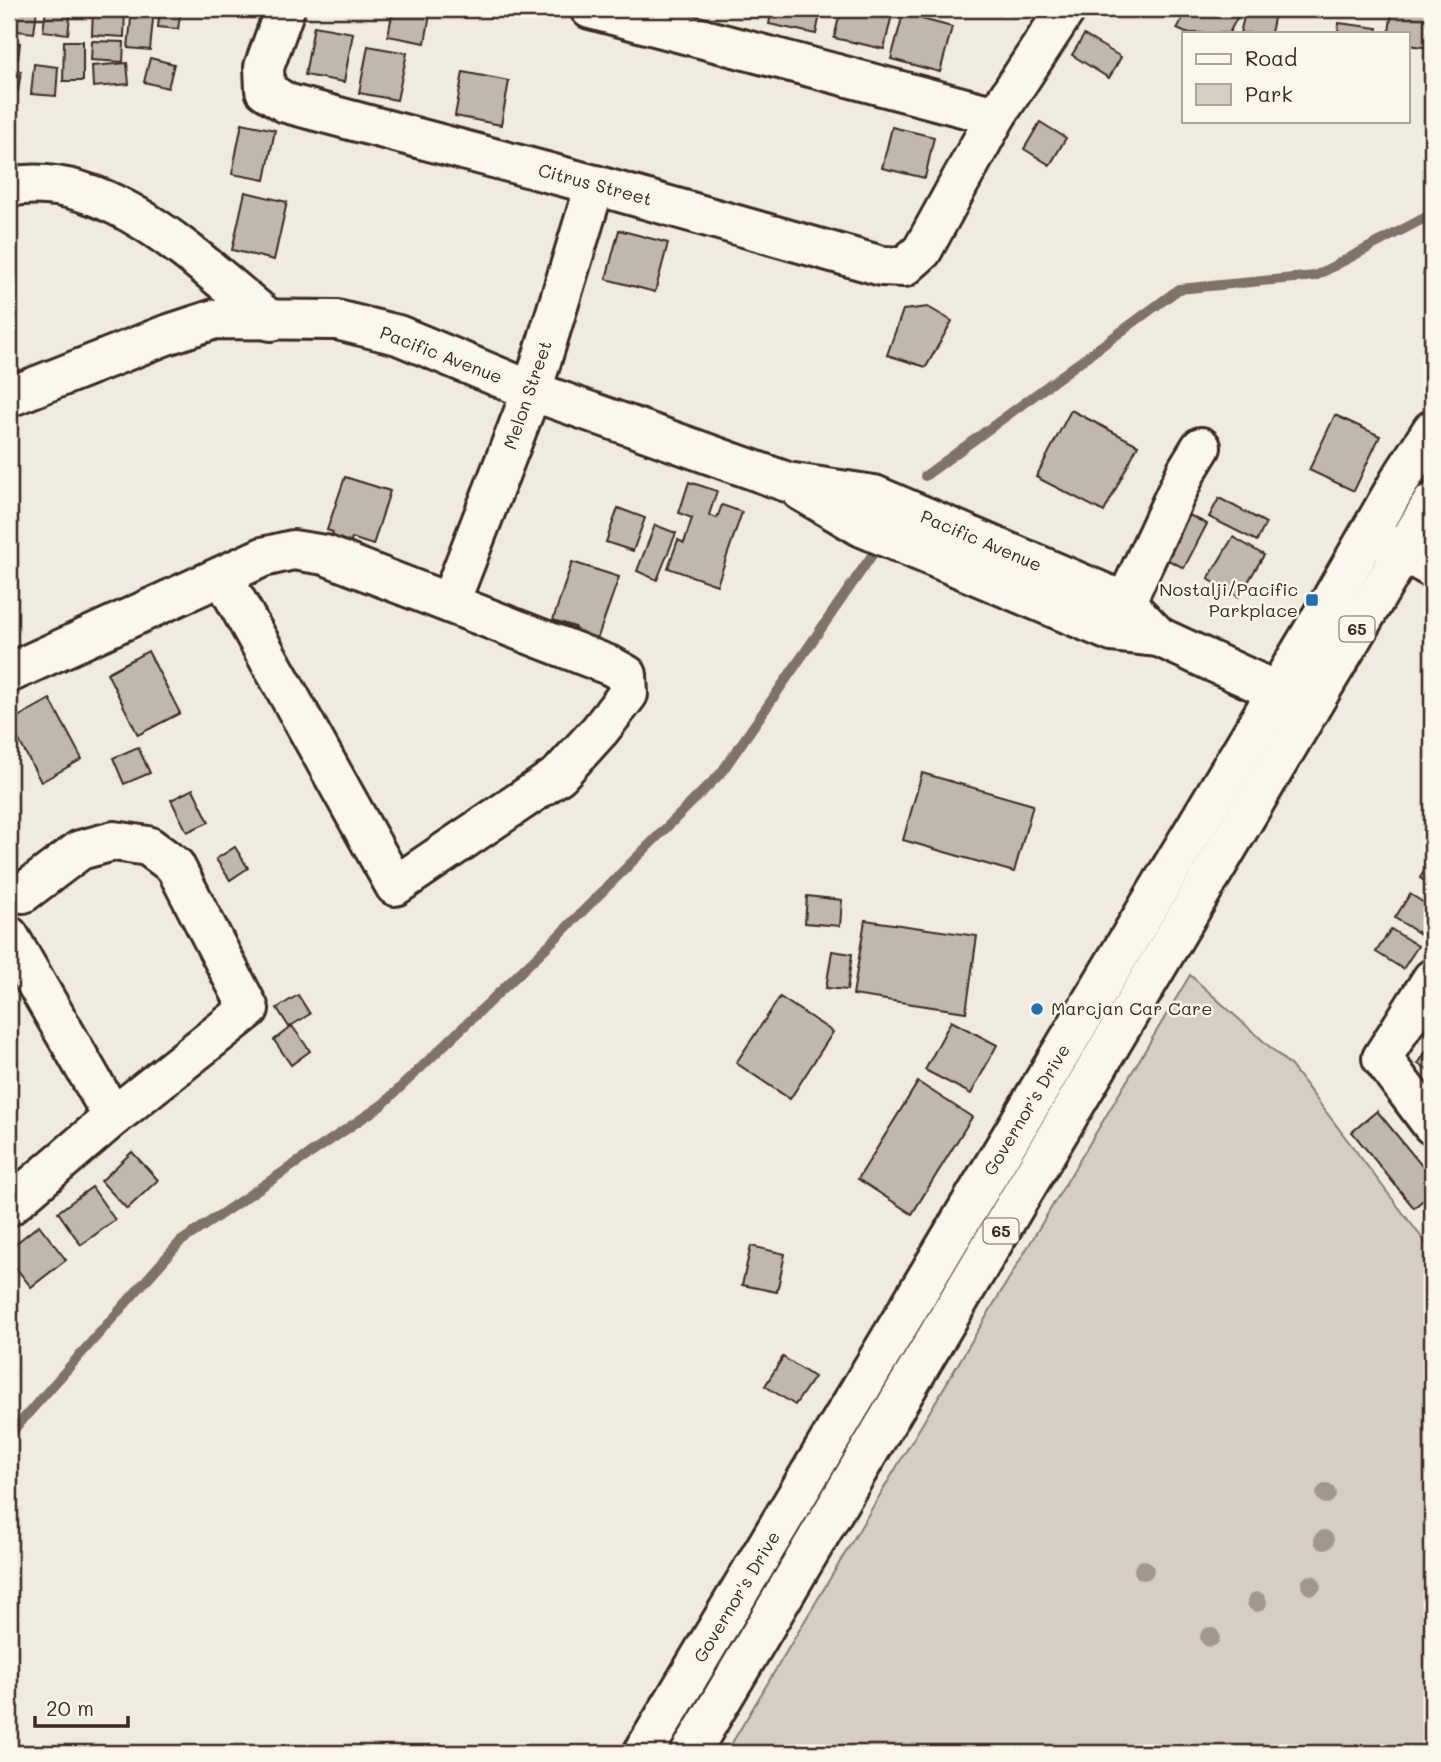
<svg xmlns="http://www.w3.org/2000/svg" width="1441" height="1762" viewBox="0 0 1441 1762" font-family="Mali,sans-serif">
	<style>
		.green { fill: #d5cec3; stroke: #887c70; stroke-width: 2 }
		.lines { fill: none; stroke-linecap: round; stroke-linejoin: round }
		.stream { stroke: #7f7367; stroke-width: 10 }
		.building { fill: #c0b8ad; stroke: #3b2a1e; stroke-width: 2 }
		.minor-casing { stroke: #3b2a1e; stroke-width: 44 }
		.highway-casing { stroke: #3b2a1e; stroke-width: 44 }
		.minor { stroke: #fbf7ec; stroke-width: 38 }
		.highway { stroke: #fbf7ec; stroke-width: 38 }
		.tree { fill: #a2978c }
		.poi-dot { fill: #1f6fb2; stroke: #fbf7ec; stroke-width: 2.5 }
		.labels { text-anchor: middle; stroke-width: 5; stroke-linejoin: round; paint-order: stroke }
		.shield { fill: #fbf7ec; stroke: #75685c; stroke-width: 2 }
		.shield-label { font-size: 16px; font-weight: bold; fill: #3b2a1e }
		.street-label { font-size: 18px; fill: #3b2a1e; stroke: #fbf7ec }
		.poi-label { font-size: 18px; fill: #3b2a1e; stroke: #fbf7ec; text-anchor: end }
	</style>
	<rect width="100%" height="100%" fill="#f0ebe0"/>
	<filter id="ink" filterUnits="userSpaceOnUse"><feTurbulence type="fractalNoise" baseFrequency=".0143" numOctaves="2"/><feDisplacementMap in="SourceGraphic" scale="14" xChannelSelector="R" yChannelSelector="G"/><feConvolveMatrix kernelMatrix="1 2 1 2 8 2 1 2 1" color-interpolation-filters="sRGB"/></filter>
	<g filter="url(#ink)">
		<!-- green -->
		<path class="green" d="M 1190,975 L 1291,1066 L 1432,1251 L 1432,1753 L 726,1753 Z"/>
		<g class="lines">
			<!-- stream -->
			<g class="stream">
				<path d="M 925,476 L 1179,289 L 1315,276 L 1432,214"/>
				<path d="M 9,1435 L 180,1242 L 382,1105 L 557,937 L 721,773 L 877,548"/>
			</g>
		</g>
		<!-- building -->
		<g class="building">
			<path d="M 9,9 L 37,9 L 34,33 L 9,30 Z"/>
			<path d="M 46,9 L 71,9 L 68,34 L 43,31 Z"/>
			<path d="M 93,9 L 125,9 L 124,37 L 92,35 Z"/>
			<path d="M 132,9 L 154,9 L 150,50 L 128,48 Z"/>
			<path d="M 160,9 L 181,9 L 178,29 L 158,27 Z"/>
			<path d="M 393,9 L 431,9 L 425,43 L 388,36 Z"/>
			<path d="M 772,9 L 821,9 L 816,34 L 769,24 Z"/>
			<path d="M 841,9 L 893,10 L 884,49 L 834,38 Z"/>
			<path d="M 1187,9 L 1222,9 L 1238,16 L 1229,33 L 1186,33 L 1177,29 Z"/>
			<path d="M 1246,9 L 1276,9 L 1271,33 L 1240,33 Z"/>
			<path d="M 1392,9 L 1432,9 L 1431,48 L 1408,45 L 1408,33 L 1389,33 Z"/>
			<path d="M 903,14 L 952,27 L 940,72 L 891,59 Z"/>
			<path d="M 1339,23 L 1378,28 L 1377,33 L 1338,33 Z"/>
			<path d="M 314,26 L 353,33 L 344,82 L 305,75 Z"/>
			<path d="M 1084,35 L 1121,57 L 1109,78 L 1072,55 Z"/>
			<path d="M 9,41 L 20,43 L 18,59 L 9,58 Z"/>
			<path d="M 64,41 L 83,41 L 83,81 L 63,81 Z"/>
			<path d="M 92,41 L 124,42 L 123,62 L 91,60 Z"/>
			<path d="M 368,46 L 407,53 L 397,100 L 359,93 Z"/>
			<path d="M 150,58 L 174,64 L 168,88 L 144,82 Z"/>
			<path d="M 127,63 L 129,84 L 93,87 L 92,66 Z"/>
			<path d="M 34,64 L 58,67 L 56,96 L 31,94 Z"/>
			<path d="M 9,69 L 21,71 L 18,91 L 9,89 Z"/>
			<path d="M 463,72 L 509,81 L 501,125 L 455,116 Z"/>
			<path d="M 1040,122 L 1066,138 L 1050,165 L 1024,149 Z"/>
			<path d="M 242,123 L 275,130 L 265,180 L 232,174 Z"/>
			<path d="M 892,127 L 934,137 L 925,178 L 882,168 Z"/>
			<path d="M 245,192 L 287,202 L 274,260 L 232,250 Z"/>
			<path d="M 619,230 L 668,243 L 655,292 L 606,279 Z"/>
			<path d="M 1432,255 L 1432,279 L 1423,274 Z"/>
			<path d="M 928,307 L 952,321 L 926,367 L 887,355 L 903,310 Z"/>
			<path d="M 1071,410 L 1138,445 L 1104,512 L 1036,477 Z"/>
			<path d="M 1335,415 L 1380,436 L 1354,491 L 1309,470 Z"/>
			<path d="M 345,477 L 390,491 L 373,545 L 352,538 L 350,546 L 330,539 L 333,532 L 327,530 Z"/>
			<path d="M 689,482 L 717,491 L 709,515 L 717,518 L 722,505 L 742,512 L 717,585 L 668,568 L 678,540 L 684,543 L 692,518 L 679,513 Z"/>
			<path d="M 1219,498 L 1266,523 L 1257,541 L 1209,517 Z"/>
			<path d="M 618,508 L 645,518 L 633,551 L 606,542 Z"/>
			<path d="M 1189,515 L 1207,524 L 1184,568 L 1166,559 Z"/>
			<path d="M 655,525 L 676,533 L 657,580 L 637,571 Z"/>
			<path d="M 1233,537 L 1264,555 L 1239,597 L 1208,579 Z"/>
			<path d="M 572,562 L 619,577 L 593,651 L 570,643 L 575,627 L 553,620 Z"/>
			<path d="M 148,651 L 180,713 L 138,735 L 107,673 Z"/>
			<path d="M 50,699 L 82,759 L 41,782 L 9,722 Z"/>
			<path d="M 138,747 L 150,773 L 124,784 L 113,758 Z"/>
			<path d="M 922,773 L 1033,805 L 1014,872 L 903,840 Z"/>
			<path d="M 193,789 L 209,822 L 187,832 L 171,800 Z"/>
			<path d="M 235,847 L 248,868 L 230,880 L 216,859 Z"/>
			<path d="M 1432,858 L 1432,886 L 1420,878 Z"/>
			<path d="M 1410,894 L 1432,908 L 1432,919 L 1422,935 L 1395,918 Z"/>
			<path d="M 807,896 L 842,900 L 840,926 L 805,923 Z"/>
			<path d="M 865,920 L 977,936 L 966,1012 L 853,995 Z"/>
			<path d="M 1391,929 L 1418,946 L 1403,969 L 1376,952 Z"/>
			<path d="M 832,951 L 852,954 L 847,990 L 826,988 Z"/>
			<path d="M 298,995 L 310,1014 L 289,1027 L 277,1008 Z"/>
			<path d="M 780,997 L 833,1032 L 790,1099 L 736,1063 Z"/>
			<path d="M 951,1021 L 997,1045 L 971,1094 L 925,1070 Z"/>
			<path d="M 292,1026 L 310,1051 L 291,1065 L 274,1040 Z"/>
			<path d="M 1432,1042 L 1432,1073 L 1418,1064 Z"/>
			<path d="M 918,1082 L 972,1117 L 912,1214 L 858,1179 Z"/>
			<path d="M 1377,1111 L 1432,1178 L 1432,1192 L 1414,1208 L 1352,1132 Z"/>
			<path d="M 132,1152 L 158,1180 L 127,1209 L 101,1181 Z"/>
			<path d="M 92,1187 L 115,1220 L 81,1245 L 58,1212 Z"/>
			<path d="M 39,1225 L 66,1260 L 31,1287 L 9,1259 L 9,1249 Z"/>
			<path d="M 751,1246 L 785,1254 L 777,1292 L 742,1285 Z"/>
			<path d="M 783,1357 L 814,1377 L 795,1405 L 765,1386 Z"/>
		</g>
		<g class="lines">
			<!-- minor casing -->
			<g class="minor-casing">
				<g id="minor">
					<path d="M 285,9 L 264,67 L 265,90 L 286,103 L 595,185 L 882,266 L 904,267 L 922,251 L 996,116 L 1066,9"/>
					<path d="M 590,9 L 996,116"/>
					<path d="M 9,187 C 109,168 199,263 271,321"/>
					<path d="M 9,397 L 166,335 L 215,319 L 337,320 L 398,335 L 532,391 L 787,482 L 874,495 L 1125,602 L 1159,637"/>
					<path d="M 801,491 L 862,527 L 1112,632 L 1159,637 L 1306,705"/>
					<path d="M 1373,535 L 1432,568"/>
					<path d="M 450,602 L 532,391 L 595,185"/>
					<path d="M 1115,625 L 1187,470 L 1201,447"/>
					<path d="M 9,673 L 263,557 L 293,550 L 325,555 L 611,666 L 627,675 L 628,694 L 600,730 L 559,775 L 395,886 L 223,577"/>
					<path d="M 9,936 L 113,1117"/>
					<path d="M 1432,979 L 1382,1058 L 1432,1125"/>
					<path d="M 9,1206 L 113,1117 L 249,1009 L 175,866 L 148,846 L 114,841 L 80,850 L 23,893"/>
				</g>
			</g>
			<!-- highway casing -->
			<g class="highway-casing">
				<g id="highway">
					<path d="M 643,1753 L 1326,609 L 1400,480 L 1432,430"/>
					<path d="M 690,1753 L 1432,503"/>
				</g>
			</g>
			<!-- minor -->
			<use href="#minor" class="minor"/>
			<!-- highway -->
			<use href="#highway" class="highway"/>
		</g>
		<!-- trees -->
		<g class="tree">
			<circle cx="1326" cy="1494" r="10"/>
			<circle cx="1324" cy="1540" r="10"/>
			<circle cx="1144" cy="1570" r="10"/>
			<circle cx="1311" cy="1585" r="10"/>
			<circle cx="1257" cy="1602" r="10"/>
			<circle cx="1210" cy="1637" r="10"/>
		</g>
	</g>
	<!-- markers -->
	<g class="poi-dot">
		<rect x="1305" y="593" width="14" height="14" rx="3.5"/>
		<circle cx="1037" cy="1009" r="7"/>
	</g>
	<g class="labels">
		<!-- shield labels -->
		<g class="shield">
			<rect x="1339.5" y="616.5" width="35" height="25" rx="5"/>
			<rect x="983.5" y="1218.5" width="35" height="25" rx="5"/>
		</g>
		<g class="shield-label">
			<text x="1357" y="635">65</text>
			<text x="1001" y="1237">65</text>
		</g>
		<!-- street labels -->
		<g class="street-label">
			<text transform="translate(595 185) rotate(15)" y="6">Citrus Street</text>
			<text transform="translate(441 355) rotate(21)" y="6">Pacific Avenue</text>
			<text transform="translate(528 395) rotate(-71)" y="6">Melon Street</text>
			<text transform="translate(981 541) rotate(23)" y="6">Pacific Avenue</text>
			<text transform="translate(1027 1110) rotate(-59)" y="6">Governor's Drive</text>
			<text transform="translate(737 1597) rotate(-59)" y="6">Governor's Drive</text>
		</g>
		<!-- poi labels -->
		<g class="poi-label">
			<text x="1298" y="596">Nostalji/Pacific<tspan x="1298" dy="21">Parkplace</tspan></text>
			<text x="1051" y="1015" text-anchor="start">Marcjan Car Care</text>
		</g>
	</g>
	<!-- margin -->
	<rect width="1441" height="1762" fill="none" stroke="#fbf7ec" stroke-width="35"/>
	<rect x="18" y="18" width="1406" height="1727" fill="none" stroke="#3b2a1e" stroke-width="2.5" filter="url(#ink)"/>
	<!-- legend -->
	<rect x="1182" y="32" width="228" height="91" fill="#fbf7ec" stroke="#aea59a" stroke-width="2"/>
	<rect x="1196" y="54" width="35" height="10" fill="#fbf7ec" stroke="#aea59a" stroke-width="2"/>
	<text x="1245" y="66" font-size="21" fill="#3b2a1e">Road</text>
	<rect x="1196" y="84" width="35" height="21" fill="#d5cec3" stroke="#aea59a" stroke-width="2"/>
	<text x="1245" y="102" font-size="21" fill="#3b2a1e">Park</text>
	<!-- scale -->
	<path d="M35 1716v10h93v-10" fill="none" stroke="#3b2a1e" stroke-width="3.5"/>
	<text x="46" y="1716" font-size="21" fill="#3b2a1e" stroke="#fbf7ec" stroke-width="5" paint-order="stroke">20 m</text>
</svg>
